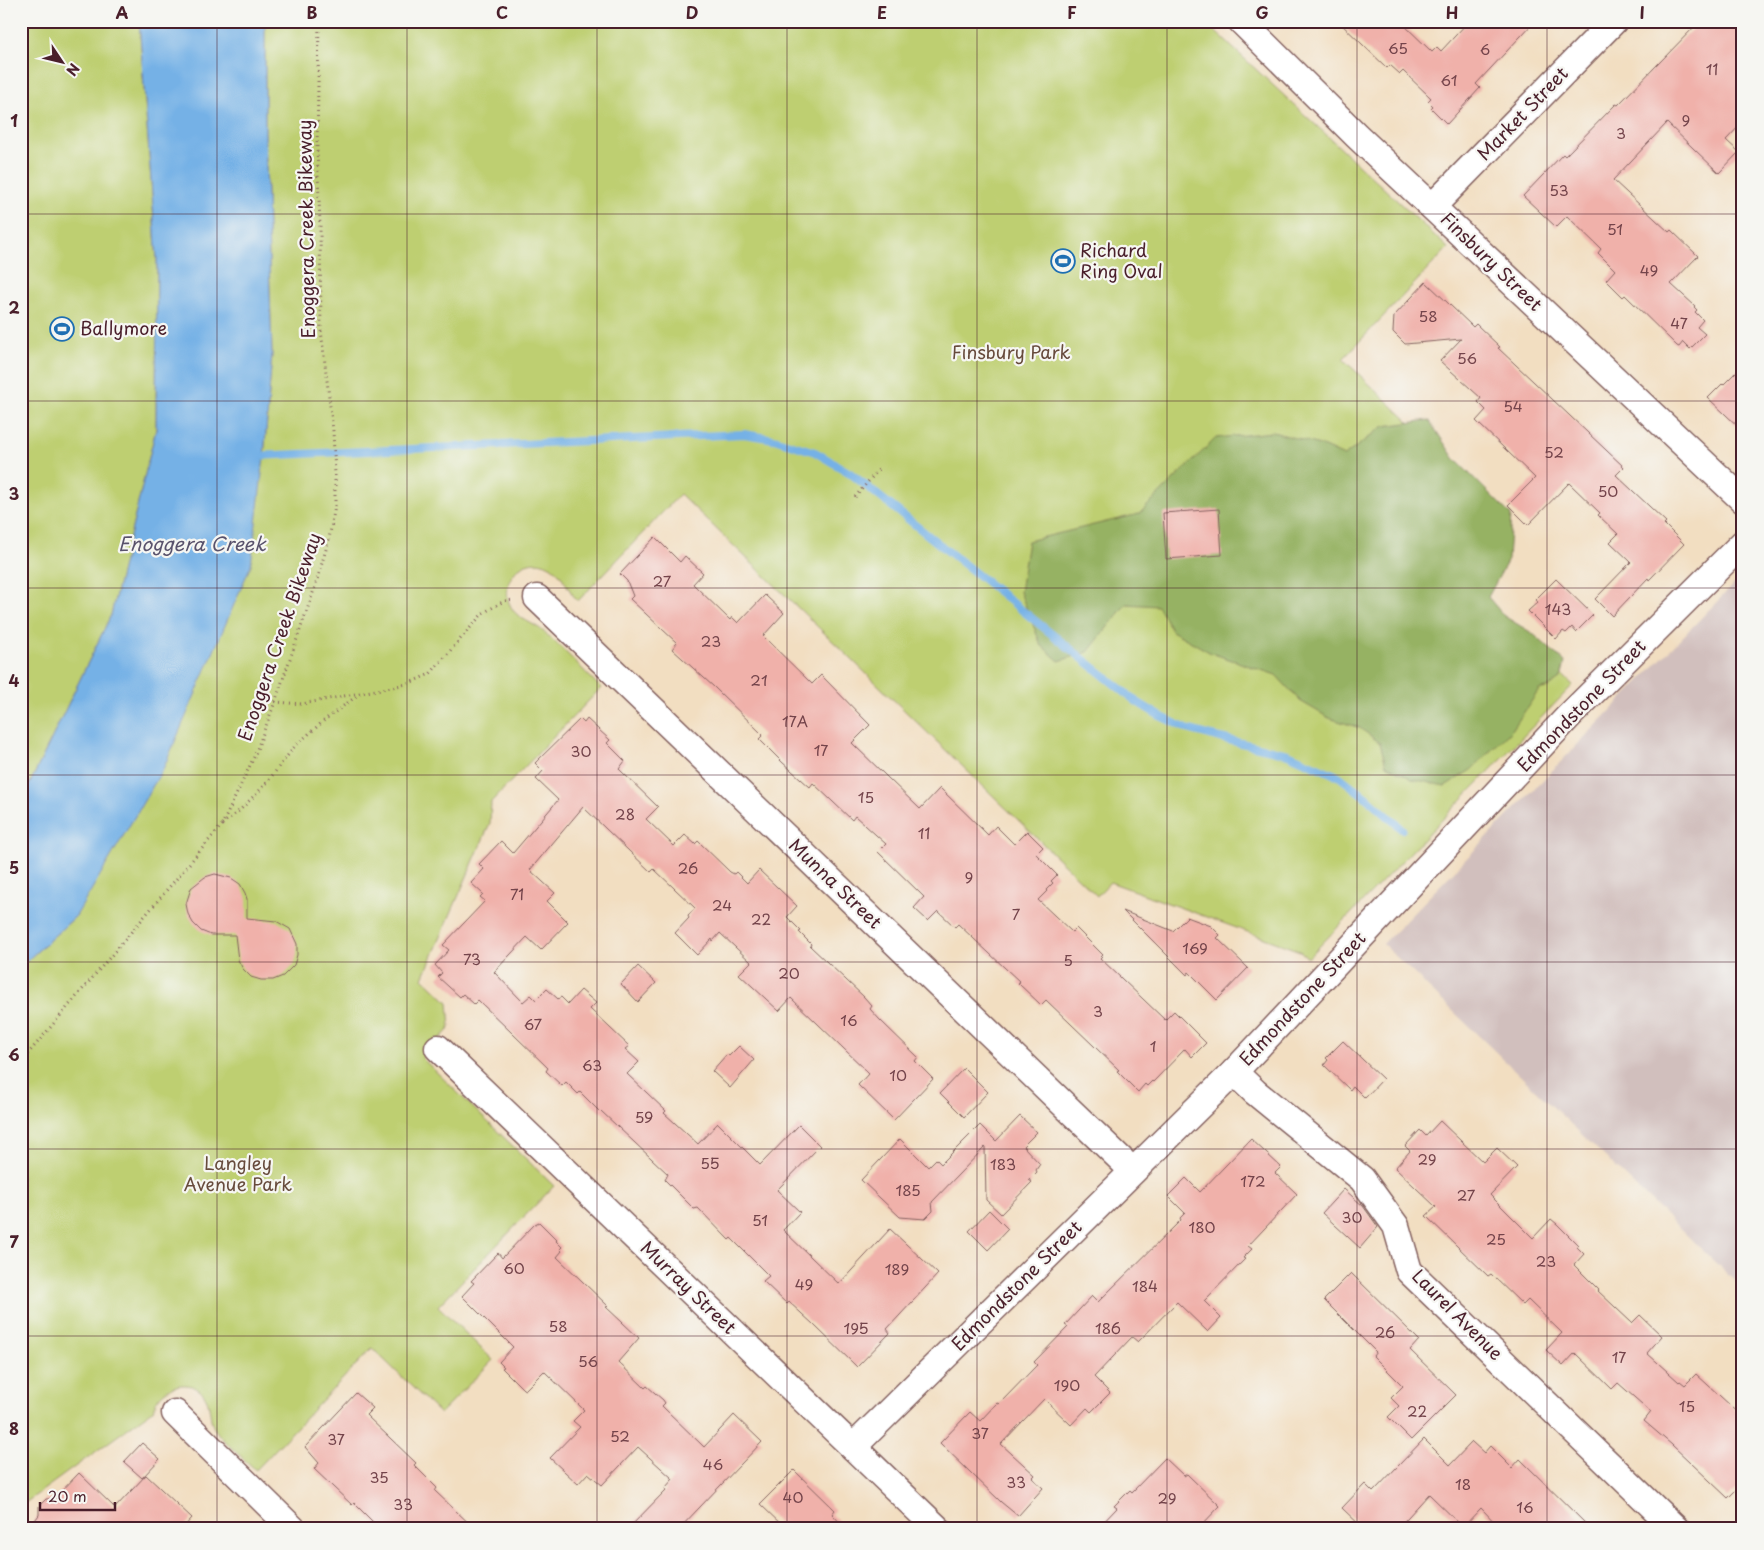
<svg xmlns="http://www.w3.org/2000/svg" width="1764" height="1550" viewBox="0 0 1764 1550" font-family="'Playpen Sans',sans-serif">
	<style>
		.industrial { fill: #d1bfbd }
		.green { fill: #becf71; stroke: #84774e }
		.forest { fill: #96b263; stroke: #706847 }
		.water { fill: #74b1e6; stroke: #5f6888 }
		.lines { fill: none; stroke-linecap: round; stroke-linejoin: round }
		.stream { stroke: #74b1e6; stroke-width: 8 }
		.building { fill: #f0b1aa }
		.minor-casing { stroke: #856260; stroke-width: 29 }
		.path { stroke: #856260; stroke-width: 3; stroke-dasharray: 1 4; stroke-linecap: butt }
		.minor { stroke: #fff; stroke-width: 26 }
		.grid { fill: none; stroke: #4a1f2b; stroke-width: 1; stroke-opacity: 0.55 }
		.labels { text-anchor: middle; stroke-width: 4.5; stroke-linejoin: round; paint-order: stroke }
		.number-label { font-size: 15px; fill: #74444b }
		.street-label { font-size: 18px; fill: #4a1f2b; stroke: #f6f6f2 }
		.poi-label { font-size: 18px; fill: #4a1f2b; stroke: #f6f6f2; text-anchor: start }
		.park-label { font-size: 18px; fill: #674b3c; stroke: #f6f6f2 }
		.water-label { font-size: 19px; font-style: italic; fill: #59526c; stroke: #f6f6f2 }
		.neatline { fill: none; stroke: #4a1f2b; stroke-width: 2 }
		.grid-label { font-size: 16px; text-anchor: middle; font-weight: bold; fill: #4a1f2b }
	</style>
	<rect width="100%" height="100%" fill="#f6f6f2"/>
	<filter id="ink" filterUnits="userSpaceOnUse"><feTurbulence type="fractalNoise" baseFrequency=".02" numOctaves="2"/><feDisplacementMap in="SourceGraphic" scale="10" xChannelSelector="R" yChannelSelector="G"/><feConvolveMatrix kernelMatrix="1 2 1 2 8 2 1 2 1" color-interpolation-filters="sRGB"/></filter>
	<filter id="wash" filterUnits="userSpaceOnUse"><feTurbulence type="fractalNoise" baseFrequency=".0096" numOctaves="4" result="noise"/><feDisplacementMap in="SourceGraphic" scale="20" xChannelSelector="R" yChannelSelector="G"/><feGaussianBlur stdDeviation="1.12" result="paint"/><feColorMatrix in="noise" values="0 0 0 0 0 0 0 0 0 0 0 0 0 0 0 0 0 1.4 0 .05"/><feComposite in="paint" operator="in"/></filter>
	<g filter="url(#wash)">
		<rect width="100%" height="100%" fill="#f2dec1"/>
		<!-- industrial -->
		<path class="industrial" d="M 1743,575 L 1743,1289 L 1383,944 Z"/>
		<!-- green -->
		<g class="green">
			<path d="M 21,21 L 139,21 L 157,260 L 156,429 L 111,615 L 21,802 Z"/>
			<path d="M 265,21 L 1204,21 L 1448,248 L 1343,359 L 1481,491 L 1428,547 L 1573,685 L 1308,958 L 1300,951 L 1110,882 L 1097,896 L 680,494 L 578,601 C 567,590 564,574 550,566 C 524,551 497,582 511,607 C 518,620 533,622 544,632 C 564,649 582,669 601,688 L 491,802 L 490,823 L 423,978 L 448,1002 L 450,1028 L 422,1058 L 554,1186 L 438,1306 L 493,1360 L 440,1414 L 372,1348 L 256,1470 C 245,1460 221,1440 214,1428 C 209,1419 211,1407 206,1398 C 192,1374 158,1386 153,1410 L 21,1506 L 21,966 L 76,916 L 264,457 L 272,354 L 265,132 Z"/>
		</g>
		<!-- forest -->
		<path class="forest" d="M 1429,420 L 1454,458 L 1511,515 L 1508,560 L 1488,597 L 1504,616 L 1532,633 L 1565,662 L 1561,678 L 1549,687 L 1539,690 L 1512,730 L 1471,770 L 1445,786 L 1412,779 L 1386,765 L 1380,743 L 1360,728 L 1329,718 L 1300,701 L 1276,675 L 1211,653 L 1172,631 L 1158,606 L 1126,604 L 1088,652 L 1059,661 L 1041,645 L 1020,592 L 1028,541 L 1139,514 L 1216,438 L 1273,432 L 1320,445 L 1344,456 L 1384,426 Z"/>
		<!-- water -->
		<path class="water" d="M 139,21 L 265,21 L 265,132 L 272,354 L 264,457 L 251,565 L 164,767 L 76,916 L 21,966 L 21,802 L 111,615 L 156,429 L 157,260 Z"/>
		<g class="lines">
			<!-- stream -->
			<path class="stream" d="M 255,456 L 744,434 L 774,439 L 815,452 L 850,473 L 1137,702 L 1160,716 L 1187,729 L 1220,738 L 1288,754 L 1340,777 L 1372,802 L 1402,829"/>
		</g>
		<g id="blocks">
			<!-- building -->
			<g class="building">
				<path d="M 1338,21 L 1400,21 L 1432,52 L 1437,47 L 1441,51 L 1469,21 L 1535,21 L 1476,84 L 1480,88 L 1447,124 L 1431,108 L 1433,106 L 1428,101 L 1431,98 L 1403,71 L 1400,74 L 1390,65 L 1387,68 Z"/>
				<path d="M 1700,21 L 1743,21 L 1743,122 L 1726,140 L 1739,152 L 1719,173 L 1667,123 L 1613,180 L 1669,232 L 1671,230 L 1698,256 L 1671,284 L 1695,306 L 1694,307 L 1697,310 L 1695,312 L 1703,320 L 1697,327 L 1705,334 L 1690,349 L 1683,342 L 1679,347 L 1677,346 L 1625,295 L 1623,297 L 1606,280 L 1615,270 L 1598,253 L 1601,249 L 1567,216 L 1556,227 L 1523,196 L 1563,154 L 1565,156 L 1616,104 L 1618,105 Z"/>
				<path d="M 1426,282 L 1473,327 L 1476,324 L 1500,347 L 1498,348 L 1624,467 L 1616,475 L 1666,522 L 1664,524 L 1684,544 L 1649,580 L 1648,578 L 1612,616 L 1595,599 L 1631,562 L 1610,542 L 1618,534 L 1598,515 L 1600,513 L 1569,483 L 1528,525 L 1508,505 L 1535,478 L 1476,421 L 1486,410 L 1478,402 L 1481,398 L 1440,361 L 1461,339 L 1405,344 L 1393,332 L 1394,316 Z"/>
				<path d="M 1743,365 L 1743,431 L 1708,398 L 1722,384 L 1723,385 Z"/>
				<path d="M 1219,509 L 1222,555 L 1166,559 L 1163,513 Z"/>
				<path d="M 655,537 L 680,562 L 685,556 L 703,573 L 693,584 L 730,620 L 732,617 L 738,623 L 765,595 L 784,613 L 763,636 L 812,684 L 821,675 L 870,725 L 852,743 L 920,809 L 940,788 L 988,835 L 996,826 L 1014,844 L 1027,831 L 1043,847 L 1036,854 L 1057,875 L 1051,881 L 1053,883 L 1046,890 L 1047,891 L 1038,900 L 1072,932 L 1076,928 L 1103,955 L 1100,958 L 1165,1020 L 1174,1011 L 1206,1043 L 1192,1057 L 1185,1049 L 1153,1082 L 1152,1081 L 1147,1086 L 1145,1084 L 1138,1092 L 1117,1071 L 1119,1070 L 1046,1000 L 1041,1005 L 1018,983 L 1020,982 L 958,924 L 955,927 L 938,911 L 928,921 L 914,908 L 924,897 L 878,852 L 886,844 L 855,816 L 852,820 L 813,783 L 810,787 L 782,762 L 759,739 L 763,735 L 714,687 L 672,649 L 677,643 L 630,599 L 633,596 L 627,581 L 620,574 Z"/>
				<path d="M 1556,579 L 1593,615 L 1576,632 L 1572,627 L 1566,633 L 1563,631 L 1556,639 L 1528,611 L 1538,602 L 1535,600 Z"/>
				<path d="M 580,719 L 584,723 L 587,719 L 610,740 L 607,743 L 625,761 L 619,769 L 658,807 L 646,819 L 674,846 L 685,835 L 695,844 L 698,841 L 730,872 L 734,874 L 736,872 L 747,883 L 759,870 L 797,906 L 787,917 L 801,931 L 799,932 L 811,944 L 810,946 L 864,997 L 872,1006 L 870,1009 L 880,1020 L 918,1057 L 915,1061 L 933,1079 L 894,1120 L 858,1085 L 869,1073 L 791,998 L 779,1011 L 739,974 L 751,962 L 720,933 L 713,941 L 712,939 L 697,955 L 675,933 L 689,918 L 688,916 L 695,908 L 654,869 L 651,872 L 583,807 L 530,870 L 555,893 L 547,901 L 568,922 L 541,950 L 527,937 L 494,972 L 523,1002 L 531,995 L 536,1000 L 547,989 L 558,999 L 561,997 L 568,1004 L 581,990 L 596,1003 L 590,1009 L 629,1046 L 625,1049 L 639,1062 L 627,1074 L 666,1111 L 664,1113 L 698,1144 L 718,1123 L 760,1165 L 799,1125 L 820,1146 L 777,1190 L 800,1212 L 783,1230 L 839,1284 L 890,1229 L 938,1274 L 887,1329 L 890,1333 L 857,1367 L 813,1324 L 789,1302 L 787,1304 L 763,1281 L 769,1276 L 731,1238 L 729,1240 L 698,1208 L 694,1209 L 665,1180 L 668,1174 L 601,1111 L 600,1112 L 580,1092 L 578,1094 L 566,1082 L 562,1086 L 546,1071 L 548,1068 L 478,1000 L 474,1004 L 463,994 L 460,997 L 438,977 L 442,973 L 435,965 L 449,950 L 443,945 L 485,901 L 480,897 L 483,894 L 471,883 L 484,869 L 479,864 L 501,841 L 513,853 L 558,800 L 536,779 L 543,771 L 535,763 Z"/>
				<path d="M 215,874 L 231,878 L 240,884 L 245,893 L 247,899 L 247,918 L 276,921 L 290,929 L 297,944 L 297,955 L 294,965 L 283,976 L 273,980 L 261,980 L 251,977 L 243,969 L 238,960 L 235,935 L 211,935 L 201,931 L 193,923 L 188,914 L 186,904 L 191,888 L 205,877 Z"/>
				<path d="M 1123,911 L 1173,931 L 1187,917 L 1211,926 L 1220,935 L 1217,938 L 1248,968 L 1217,1000 L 1189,972 L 1187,975 Z"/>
				<path d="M 638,966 L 656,983 L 638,1002 L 621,984 Z"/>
				<path d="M 1343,1041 L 1383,1079 L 1365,1098 L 1353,1086 L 1350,1090 L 1324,1065 L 1328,1060 L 1326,1058 Z"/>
				<path d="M 739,1046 L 754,1060 L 730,1088 L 712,1071 L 727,1054 L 729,1056 Z"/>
				<path d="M 964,1068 L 988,1092 L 964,1117 L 940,1093 Z"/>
				<path d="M 1020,1116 L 1037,1132 L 1023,1146 L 1040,1164 L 1036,1170 L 1037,1172 L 1029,1180 L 1032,1182 L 1001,1214 L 986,1200 L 985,1147 L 932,1202 L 933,1211 L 925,1219 L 900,1217 L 861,1180 L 900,1139 L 928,1167 L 936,1159 L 941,1164 L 980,1125 L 996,1141 Z"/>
				<path d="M 1440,1121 L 1483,1162 L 1497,1148 L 1517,1167 L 1490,1195 L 1533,1238 L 1551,1219 L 1557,1224 L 1578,1245 L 1577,1247 L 1584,1254 L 1574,1265 L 1599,1290 L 1598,1291 L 1632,1323 L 1640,1315 L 1662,1336 L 1647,1353 L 1679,1382 L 1680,1381 L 1685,1385 L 1696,1374 L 1743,1417 L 1743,1483 L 1728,1498 L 1672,1445 L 1644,1421 L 1651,1412 L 1618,1383 L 1612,1389 L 1575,1353 L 1563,1366 L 1546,1350 L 1562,1333 L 1528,1300 L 1523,1305 L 1491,1274 L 1488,1276 L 1426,1216 L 1436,1207 L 1395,1168 L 1410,1151 L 1405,1146 L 1420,1130 L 1426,1136 Z"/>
				<path d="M 1251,1139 L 1281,1167 L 1275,1173 L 1297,1194 L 1248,1246 L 1252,1249 L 1243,1258 L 1245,1259 L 1204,1301 L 1221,1318 L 1208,1332 L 1177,1302 L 1138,1342 L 1132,1337 L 1094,1377 L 1110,1393 L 1091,1412 L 1087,1408 L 1071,1425 L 1044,1399 L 1001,1444 L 1035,1475 L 1032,1478 L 1043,1488 L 1018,1516 L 1001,1502 L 940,1443 L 970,1412 L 980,1421 L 997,1403 L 999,1404 L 1037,1365 L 1034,1362 L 1068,1327 L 1065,1325 L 1092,1296 L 1098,1302 L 1181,1220 L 1180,1218 L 1185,1213 L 1168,1196 L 1186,1178 L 1200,1192 Z"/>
				<path d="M 1344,1189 L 1363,1206 L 1378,1227 L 1360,1248 L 1322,1213 Z"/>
				<path d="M 989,1210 L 1008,1229 L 988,1250 L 969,1231 Z"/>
				<path d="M 539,1222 L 557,1240 L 556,1241 L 562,1247 L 560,1249 L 562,1251 L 557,1257 L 608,1306 L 606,1307 L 639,1338 L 618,1362 L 645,1388 L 647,1386 L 663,1400 L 665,1403 L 662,1406 L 704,1447 L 734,1415 L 762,1442 L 679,1529 L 628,1529 L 666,1490 L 665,1488 L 673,1479 L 638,1447 L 602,1485 L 588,1473 L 578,1484 L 550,1458 L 580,1427 L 573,1421 L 584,1410 L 544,1371 L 525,1390 L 523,1389 L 502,1368 L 504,1367 L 499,1362 L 513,1347 L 462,1296 L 474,1283 L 471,1281 L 498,1253 L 502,1258 L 535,1224 Z"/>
				<path d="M 1351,1273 L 1419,1340 L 1410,1350 L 1456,1395 L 1411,1440 L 1388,1417 L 1399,1406 L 1391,1398 L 1403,1386 L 1373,1356 L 1376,1352 L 1324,1300 Z"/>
				<path d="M 356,1393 L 373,1408 L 366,1415 L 416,1463 L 414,1465 L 437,1488 L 435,1491 L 475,1529 L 380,1529 L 354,1503 L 352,1505 L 314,1469 L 319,1463 L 305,1447 Z"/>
				<path d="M 1424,1439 L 1450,1465 L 1472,1442 L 1484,1453 L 1490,1446 L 1512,1468 L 1520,1459 L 1591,1529 L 1501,1529 L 1481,1508 L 1463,1527 L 1429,1494 L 1397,1529 L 1364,1529 L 1342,1508 L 1365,1484 L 1373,1492 Z"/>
				<path d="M 142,1443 L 160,1459 L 142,1478 L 124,1462 Z"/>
				<path d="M 1165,1458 L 1184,1476 L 1187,1474 L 1220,1506 L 1198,1529 L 1097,1529 L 1117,1508 L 1114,1506 L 1130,1490 L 1132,1492 Z"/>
				<path d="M 794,1470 L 835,1510 L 832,1514 L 846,1529 L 786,1529 L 760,1504 Z"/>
				<path d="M 79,1473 L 115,1508 L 146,1475 L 192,1518 L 182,1529 L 28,1529 L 39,1515 L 39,1506 L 46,1499 L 54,1499 Z"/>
			</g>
		</g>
	</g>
	<g filter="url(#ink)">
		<use href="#blocks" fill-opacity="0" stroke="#856260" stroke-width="1"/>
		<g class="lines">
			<!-- minor casing -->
			<g class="minor-casing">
				<g id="minor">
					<path d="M 1241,21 L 1357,136 L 1743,500"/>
					<path d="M 1433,206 L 1614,21"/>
					<path d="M 537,598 L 1133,1171"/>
					<path d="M 438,1048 L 938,1529"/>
					<path d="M 1234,1072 L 1255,1092 L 1362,1179 L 1396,1226 L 1409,1271 L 1676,1529"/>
					<path d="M 175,1413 L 293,1529"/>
					<path d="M 853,1447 L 1234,1072 L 1569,716 L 1743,543"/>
				</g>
			</g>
			<!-- path -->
			<g class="path">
				<path d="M 855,497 L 879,469"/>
				<path d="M 275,702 L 302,704 L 360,693"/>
				<path d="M 222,824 L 239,811 L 265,785 L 295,746 L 327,718 L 361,693 L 407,684 L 430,674 L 483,613 L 504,601 L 514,600"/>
				<path d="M 21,1062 L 222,825 L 254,757 L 275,702 L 315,587 L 329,539 L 335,506 L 335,475 L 333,431 L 321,330 L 320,224 L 317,148 L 319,21"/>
			</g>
			<!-- minor -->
			<use href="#minor" class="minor"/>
		</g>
	</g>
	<!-- grid -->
	<path class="grid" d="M 217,21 L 217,1529M 407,21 L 407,1529M 597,21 L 597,1529M 787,21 L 787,1529M 977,21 L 977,1529M 1167,21 L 1167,1529M 1357,21 L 1357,1529M 1547,21 L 1547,1529M 21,214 L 1743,214M 21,401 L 1743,401M 21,588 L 1743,588M 21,775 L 1743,775M 21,962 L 1743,962M 21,1149 L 1743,1149M 21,1336 L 1743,1336"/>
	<!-- icons -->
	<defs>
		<g id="stadium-ring" transform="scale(1.25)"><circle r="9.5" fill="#f6f6f2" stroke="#1f6fb2" stroke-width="1.5"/><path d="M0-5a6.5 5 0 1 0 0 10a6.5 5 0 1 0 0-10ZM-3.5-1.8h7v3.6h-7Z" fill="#1f6fb2"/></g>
	</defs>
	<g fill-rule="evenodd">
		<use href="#stadium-ring" x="1063" y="261"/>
		<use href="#stadium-ring" x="62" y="329"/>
	</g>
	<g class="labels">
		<!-- number labels -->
		<g class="number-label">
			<text x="1398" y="54">65</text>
			<text x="1485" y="55">6</text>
			<text x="1712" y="75">11</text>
			<text x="1449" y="86">61</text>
			<text x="1686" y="126">9</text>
			<text x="1621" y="139">3</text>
			<text x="1559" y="196">53</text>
			<text x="1615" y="235">51</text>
			<text x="1649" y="276">49</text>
			<text x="1428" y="322">58</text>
			<text x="1679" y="329">47</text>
			<text x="1467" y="364">56</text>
			<text x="1513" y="412">54</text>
			<text x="1554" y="458">52</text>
			<text x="1608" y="497">50</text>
			<text x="662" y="587">27</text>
			<text x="1558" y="615">143</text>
			<text x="711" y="647">23</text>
			<text x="759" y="686">21</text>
			<text x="795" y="727">17A</text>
			<text x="821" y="756">17</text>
			<text x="581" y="757">30</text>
			<text x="866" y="803">15</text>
			<text x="625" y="820">28</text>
			<text x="924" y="839">11</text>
			<text x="688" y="874">26</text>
			<text x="969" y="883">9</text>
			<text x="517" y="900">71</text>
			<text x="722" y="911">24</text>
			<text x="1016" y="920">7</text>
			<text x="761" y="925">22</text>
			<text x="1195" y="954">169</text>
			<text x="472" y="965">73</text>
			<text x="1068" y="966">5</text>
			<text x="789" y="979">20</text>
			<text x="1098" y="1017">3</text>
			<text x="849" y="1026">16</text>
			<text x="533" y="1030">67</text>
			<text x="1153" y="1052">1</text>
			<text x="592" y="1071">63</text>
			<text x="898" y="1081">10</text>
			<text x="644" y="1123">59</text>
			<text x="1427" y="1165">29</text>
			<text x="710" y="1169">55</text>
			<text x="1003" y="1170">183</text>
			<text x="1253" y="1187">172</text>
			<text x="908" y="1196">185</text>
			<text x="1466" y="1201">27</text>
			<text x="1352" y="1223">30</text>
			<text x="760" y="1226">51</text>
			<text x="1202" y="1233">180</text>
			<text x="1496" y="1245">25</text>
			<text x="1546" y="1267">23</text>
			<text x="514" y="1274">60</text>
			<text x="897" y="1275">189</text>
			<text x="804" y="1290">49</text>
			<text x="1145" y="1292">184</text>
			<text x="558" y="1332">58</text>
			<text x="856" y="1334">195</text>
			<text x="1108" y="1334">186</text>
			<text x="1385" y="1338">26</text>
			<text x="1619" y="1363">17</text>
			<text x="588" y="1367">56</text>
			<text x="1067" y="1391">190</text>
			<text x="1687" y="1412">15</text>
			<text x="1417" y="1417">22</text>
			<text x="980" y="1439">37</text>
			<text x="620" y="1442">52</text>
			<text x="336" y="1445">37</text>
			<text x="713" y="1470">46</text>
			<text x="379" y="1483">35</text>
			<text x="1016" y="1488">33</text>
			<text x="1463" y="1490">18</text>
			<text x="793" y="1503">40</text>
			<text x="1167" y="1504">29</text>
			<text x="403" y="1510">33</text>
			<text x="1525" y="1513">16</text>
		</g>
		<!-- street labels -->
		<g class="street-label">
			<text transform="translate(1523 114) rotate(-46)" y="6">Market Street</text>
			<text transform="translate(307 229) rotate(-91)" y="6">Enoggera Creek Bikeway</text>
			<text transform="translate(1491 262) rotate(44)" y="6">Finsbury Street</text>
			<text transform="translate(280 637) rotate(-71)" y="6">Enoggera Creek Bikeway</text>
			<text transform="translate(1582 706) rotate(-46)" y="6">Edmondstone Street</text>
			<text transform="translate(835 884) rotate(44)" y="6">Munna Street</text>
			<text transform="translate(1303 999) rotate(-47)" y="6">Edmondstone Street</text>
			<text transform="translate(1017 1286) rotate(-45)" y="6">Edmondstone Street</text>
			<text transform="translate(688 1288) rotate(44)" y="6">Murray Street</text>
			<text transform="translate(1457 1315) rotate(45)" y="6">Laurel Avenue</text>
		</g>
		<!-- poi labels -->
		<g class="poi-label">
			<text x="1080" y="257">Richard<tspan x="1080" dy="21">Ring Oval</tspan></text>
			<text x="80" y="335">Ballymore</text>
		</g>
		<!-- park labels -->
		<g class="park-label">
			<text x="1011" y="359">Finsbury Park</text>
			<text x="238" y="1170">Langley<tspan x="238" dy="21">Avenue Park</tspan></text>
		</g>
		<!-- water labels -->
		<g class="water-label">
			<text x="192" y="551">Enoggera Creek</text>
		</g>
	</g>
	<!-- margin -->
	<rect width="1764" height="1550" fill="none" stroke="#f6f6f2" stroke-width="55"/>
	<!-- north arrow -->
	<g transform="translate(62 62) rotate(125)" stroke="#f6f6f2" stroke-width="4" paint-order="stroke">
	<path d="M0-4L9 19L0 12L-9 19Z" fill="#4a1f2b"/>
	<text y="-8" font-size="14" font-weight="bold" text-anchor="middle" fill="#4a1f2b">N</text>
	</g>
	<!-- scale -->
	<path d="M40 1502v8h75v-8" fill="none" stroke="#4a1f2b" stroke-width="2.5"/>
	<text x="48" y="1502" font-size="15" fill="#4a1f2b" stroke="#f6f6f2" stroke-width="4" paint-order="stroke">20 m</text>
	<rect x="28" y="28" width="1708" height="1494" class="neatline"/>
	<g class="grid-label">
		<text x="122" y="19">A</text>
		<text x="312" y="19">B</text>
		<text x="502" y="19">C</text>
		<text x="692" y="19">D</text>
		<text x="882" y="19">E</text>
		<text x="1072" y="19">F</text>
		<text x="1262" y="19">G</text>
		<text x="1452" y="19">H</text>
		<text x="1642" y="19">I</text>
		<text x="14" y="127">1</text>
		<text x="14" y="314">2</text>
		<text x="14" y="500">3</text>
		<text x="14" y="687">4</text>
		<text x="14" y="874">5</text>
		<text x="14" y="1061">6</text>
		<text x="14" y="1248">7</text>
		<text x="14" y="1435">8</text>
	</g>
</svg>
